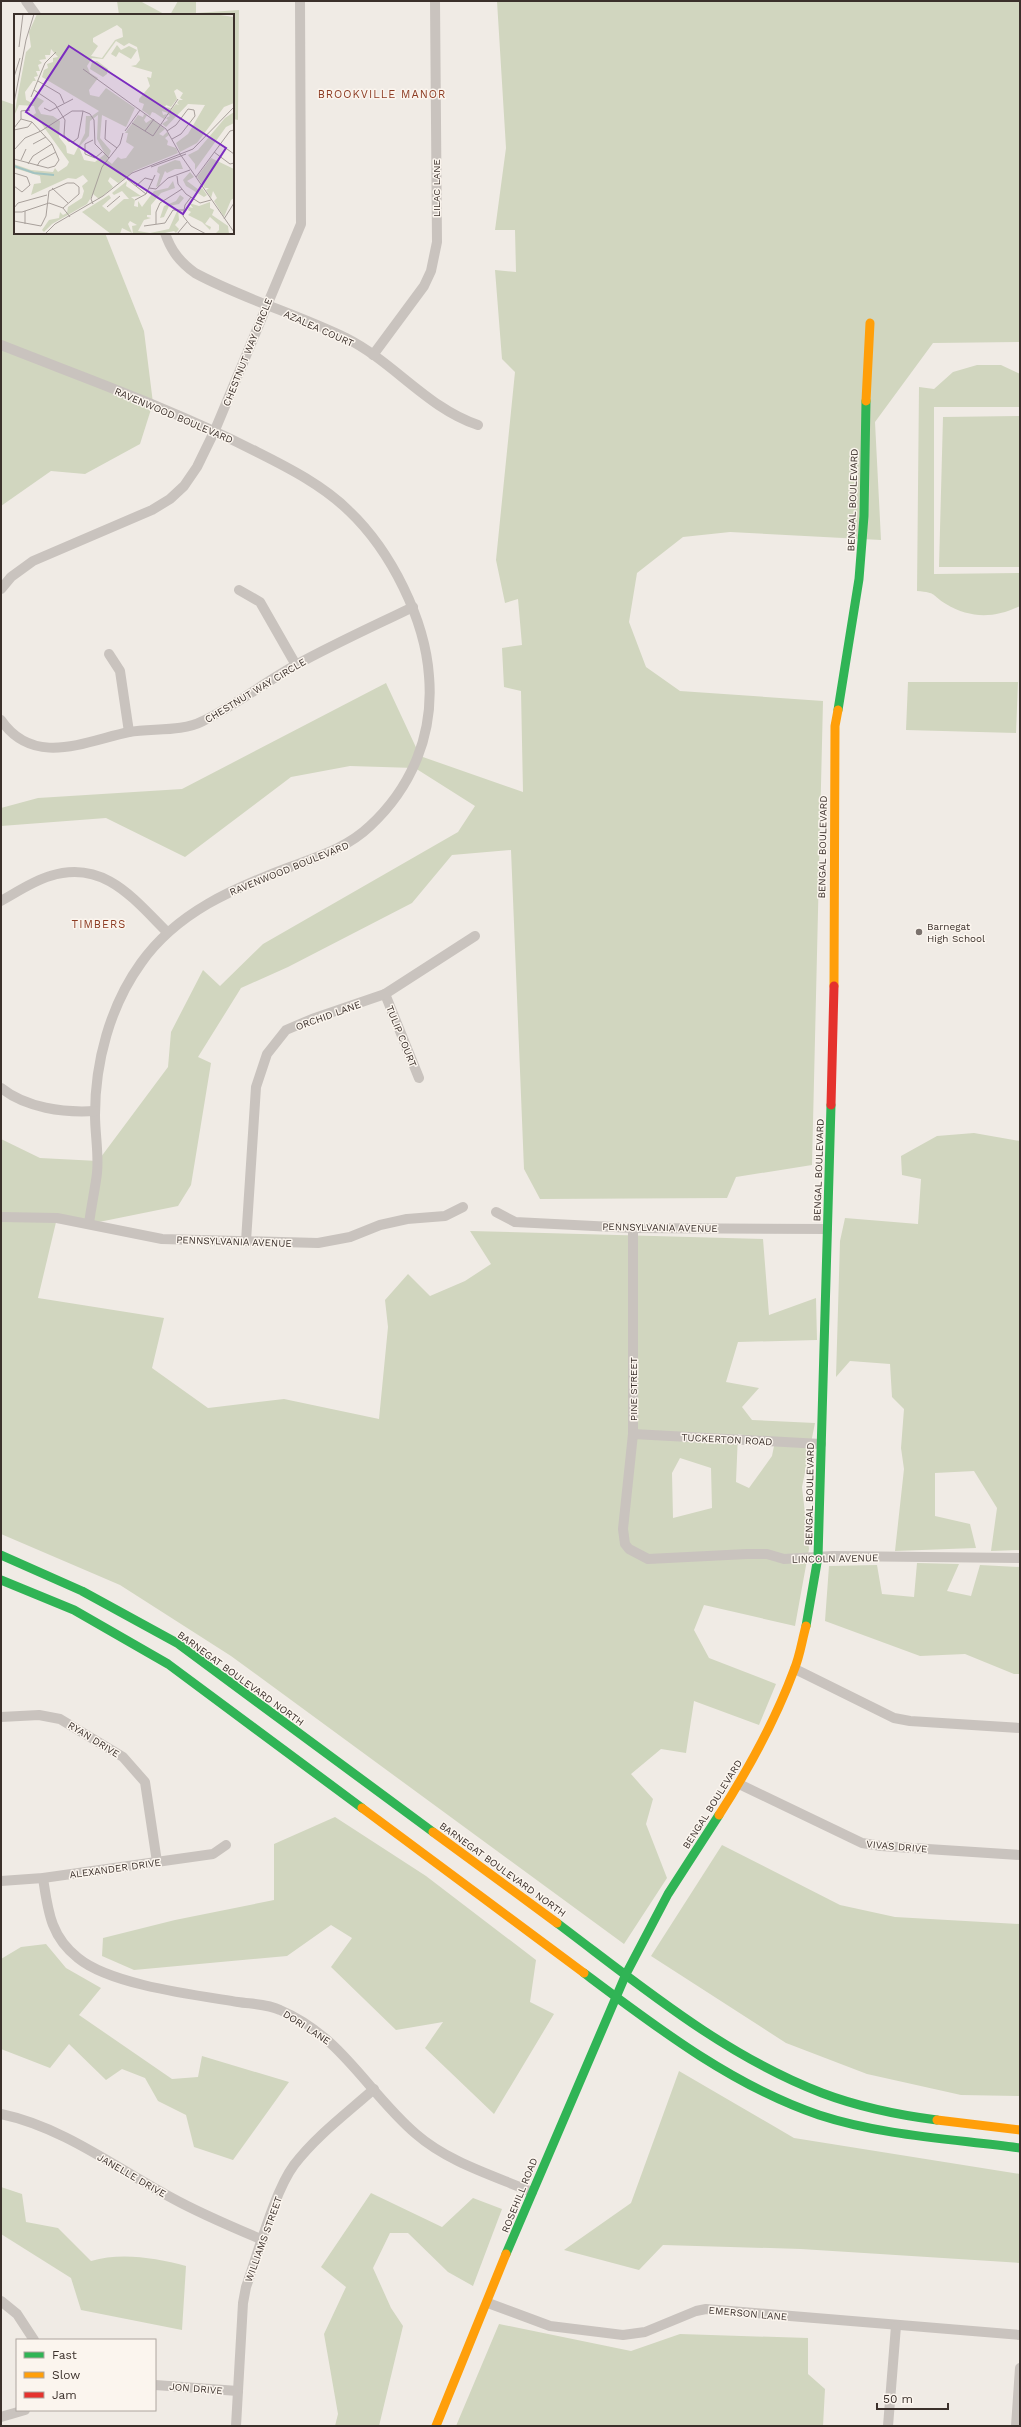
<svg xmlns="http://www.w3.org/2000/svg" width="1021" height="2427" viewBox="0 0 1021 2427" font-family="'Work Sans',sans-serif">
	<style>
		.green { fill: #d1d6bf; fill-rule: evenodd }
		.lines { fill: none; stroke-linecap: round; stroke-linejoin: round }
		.street { stroke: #c9c3be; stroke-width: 10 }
		.fast { stroke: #30b455; stroke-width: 9 }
		.slow { stroke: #ff9f0a; stroke-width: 9 }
		.jam { stroke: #e5322d; stroke-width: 9 }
		.poi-dot { fill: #7a716c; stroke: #fbf5ee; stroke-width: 1.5 }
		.labels { text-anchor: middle; stroke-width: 3; stroke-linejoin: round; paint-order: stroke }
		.street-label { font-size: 10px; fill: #3b302b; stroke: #fbf5ee }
		.poi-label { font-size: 10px; fill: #3b302b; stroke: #fbf5ee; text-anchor: start }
		.neighbourhood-label { font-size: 11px; letter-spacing: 1px; fill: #8c3b22; stroke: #fbf5ee }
		.inset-river { fill: none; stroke: #a1c2c1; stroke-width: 2 }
		.inset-road { fill: none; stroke: #a8a09b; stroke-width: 1 }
		.view { fill: #7b2cbf; fill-opacity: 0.15; stroke: #7b2cbf; stroke-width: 2 }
		.inset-edge { fill: none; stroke: #3b302b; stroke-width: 2 }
	</style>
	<rect width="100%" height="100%" fill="#f0ebe5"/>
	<!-- green -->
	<g class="green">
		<path d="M 117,1 L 140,1 L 166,15 L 119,15 Z"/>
		<path d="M 178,1 L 196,1 L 196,13 L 239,10 L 238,120 L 233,119 L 233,15 L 170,15 Z"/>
		<path d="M 497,1 L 1020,1 L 1020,342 L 933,343 L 875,422 L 881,540 L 730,532 L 683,537 L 637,573 L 629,622 L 646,667 L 680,691 L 823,701 L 812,1165 L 736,1177 L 727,1198 L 540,1199 L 524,1169 L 511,850 L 452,855 L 412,903 L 288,967 L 241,988 L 198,1057 L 211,1063 L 191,1185 L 178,1206 L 89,1224 L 57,1218 L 38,1298 L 164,1318 L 152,1368 L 208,1408 L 284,1399 L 379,1419 L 388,1327 L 385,1300 L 408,1274 L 430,1296 L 465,1281 L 491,1264 L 470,1231 L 763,1239 L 769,1315 L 816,1298 L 817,1340 L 738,1342 L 726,1382 L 759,1388 L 742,1407 L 752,1420 L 815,1423 L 802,1487 L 809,1549 L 795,1626 L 704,1605 L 694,1630 L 709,1658 L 776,1684 L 759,1725 L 694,1701 L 686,1753 L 661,1749 L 631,1774 L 653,1799 L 646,1824 L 667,1878 L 624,1944 L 231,1656 L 120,1585 L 1,1534 L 1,1139 L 40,1158 L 98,1161 L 168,1067 L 171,1032 L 203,970 L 220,986 L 263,944 L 458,832 L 475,806 L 415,768 L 350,766 L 291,777 L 185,857 L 106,818 L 1,826 L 1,808 L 38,798 L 182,789 L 386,683 L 420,756 L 523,792 L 521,691 L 504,687 L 502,648 L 522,645 L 518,599 L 505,603 L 496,560 L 515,372 L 502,359 L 495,270 L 516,272 L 515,230 L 495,230 L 506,148 ZM 738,1434 L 775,1441 L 772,1456 L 749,1488 L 736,1482 ZM 680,1458 L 711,1468 L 712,1508 L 673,1518 L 672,1473 Z"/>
		<path d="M 1,100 L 15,105 L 15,233 L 105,233 L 144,331 L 153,403 L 140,444 L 85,474 L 51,471 L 1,506 Z"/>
		<path d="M 977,365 L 1001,365 L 1020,374 L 1020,407 L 934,407 L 934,574 L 1020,573 L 1020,606 C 995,618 971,619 946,604 C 930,594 938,593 917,591 L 919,387 L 934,389 L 953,372 Z"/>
		<path d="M 1020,416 L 1020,567 L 939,567 L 943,417 Z"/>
		<path d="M 908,682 L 1018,682 L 1016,733 L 906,730 Z"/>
		<path d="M 974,1133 L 1020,1141 L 1020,1550 L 991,1551 L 997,1508 L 974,1471 L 935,1473 L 935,1516 L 970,1524 L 976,1548 L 895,1551 L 904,1469 L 901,1448 L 904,1409 L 892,1397 L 890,1364 L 850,1361 L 836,1377 L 840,1241 L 845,1218 L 918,1224 L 921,1179 L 902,1175 L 901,1156 L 937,1136 Z"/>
		<path d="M 917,1563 L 959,1564 L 947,1591 L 971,1596 L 980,1565 L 1020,1567 L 1020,1674 L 1014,1674 L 965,1654 L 920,1656 L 825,1621 L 829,1566 L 877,1565 L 882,1594 L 914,1597 Z"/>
		<path d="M 335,1817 L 426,1876 L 536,1960 L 530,2002 L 554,2014 L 494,2114 L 425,2048 L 443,2022 L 396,2030 L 331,1967 L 352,1938 L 331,1925 L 287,1956 L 134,1970 L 102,1956 L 103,1938 L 175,1920 L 274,1900 L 274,1844 Z"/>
		<path d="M 722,1845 L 840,1905 L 895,1917 L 1020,1924 L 1020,2096 L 961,2095 L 867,2074 L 786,2043 L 651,1956 Z"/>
		<path d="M 46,1944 L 66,1968 L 101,1988 L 79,2015 L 172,2079 L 198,2077 L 202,2056 L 289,2082 L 233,2160 L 194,2147 L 186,2115 L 158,2101 L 145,2078 L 122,2069 L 106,2080 L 69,2044 L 50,2068 L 1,2049 L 1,1959 L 21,1947 Z"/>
		<path d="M 679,2071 L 794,2138 L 1020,2174 L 1020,2263 L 801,2249 L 663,2245 L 639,2270 L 564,2250 L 631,2203 Z"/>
		<path d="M 1,2187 L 22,2194 L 26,2222 L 58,2228 L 91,2261 C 121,2252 156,2258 186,2266 L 182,2330 L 81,2310 L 71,2278 L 1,2234 Z"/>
		<path d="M 371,2193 L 442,2227 L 473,2198 L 502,2209 L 473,2286 L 448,2272 L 408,2233 L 390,2233 L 373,2268 L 391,2308 L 403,2326 L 379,2426 L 335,2426 L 338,2414 L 324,2334 L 346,2287 L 321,2267 Z"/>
		<path d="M 499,2324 L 631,2351 L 680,2334 L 808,2338 L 808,2374 L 825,2389 L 823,2426 L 456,2426 Z"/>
	</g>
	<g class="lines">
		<!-- street -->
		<g class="street">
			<path d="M 26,1 L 36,15"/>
			<path d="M 165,233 C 171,251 180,262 195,273 C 243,299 297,314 346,338 C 394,362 427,408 478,425"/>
			<path d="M 1,345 C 87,379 175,410 257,452 C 289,468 324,486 349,511 C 391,551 425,619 429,676 C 434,734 412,787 370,826 C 347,848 319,856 290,867 C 234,888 177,912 141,963 C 110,1006 95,1062 95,1115 C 95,1134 99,1154 97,1173 C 95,1190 91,1207 89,1224"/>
			<path d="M 373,355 L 424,286 L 431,271 L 437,242 L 435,1"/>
			<path d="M 1,589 L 11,577 L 33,561 L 152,510 L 170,499 L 184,486 L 197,467 L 215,430 L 301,224 L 300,1"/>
			<path d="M 239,590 L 260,602 L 296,665"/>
			<path d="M 109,654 L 120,671 L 129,732"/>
			<path d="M 1,720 C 34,768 86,741 129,732 C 152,728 182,732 203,721 C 236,705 265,682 296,665 C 334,644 374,626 413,607"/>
			<path d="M 1,901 C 17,892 33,881 50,876 C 103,859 133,898 166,931"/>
			<path d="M 385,994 L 419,1078"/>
			<path d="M 1,1088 C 26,1108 64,1113 95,1111"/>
			<path d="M 496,1212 L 515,1222 L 633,1228 L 827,1229"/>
			<path d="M 1,1217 L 57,1218 L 162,1239 L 318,1243 L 350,1237 L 380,1225 L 407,1219 L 445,1216 L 463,1207"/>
			<path d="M 633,1228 L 633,1434 L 623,1529 L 625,1544 L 629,1549 L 648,1559 L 747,1554 L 767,1554 L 784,1559 L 833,1556 L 1020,1558"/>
			<path d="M 246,1241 L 256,1087 L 267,1054 L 286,1030 L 312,1019 L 385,994 L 475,936"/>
			<path d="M 633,1434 L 821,1444"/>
			<path d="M 795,1669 L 894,1718 L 910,1721 L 1020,1728"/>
			<path d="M 1,1717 L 39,1715 L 60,1719 L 123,1757 L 145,1782 L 157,1862"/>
			<path d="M 739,1784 L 862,1843 L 881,1846 L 1020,1855"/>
			<path d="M 43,1878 C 48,1910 50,1936 78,1958 C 111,1985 195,1995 238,2002 C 251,2004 268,2004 280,2010 C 342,2036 368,2093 416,2134 C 448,2162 492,2175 532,2192"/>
			<path d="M 1,1881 L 43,1878 L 213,1854 L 226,1845"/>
			<path d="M 1,2114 C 63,2127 116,2168 172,2198 C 201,2214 232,2227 263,2240"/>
			<path d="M 1,2301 L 17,2314 L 34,2340"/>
			<path d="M 488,2303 L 550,2326 L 623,2335 L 645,2332 L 696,2311 L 706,2309 L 1020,2335"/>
			<path d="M 155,2385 L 238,2391"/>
			<path d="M 1,2417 L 25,2410"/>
			<path d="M 236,2426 L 243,2303 L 246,2287 C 258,2254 274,2192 294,2165 C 316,2136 347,2113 374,2089"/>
			<path d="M 888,2426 L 896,2326"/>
			<path d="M 1016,2426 L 1020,2368"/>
		</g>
		<!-- fast -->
		<g class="fast">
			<path d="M 838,710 L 859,579 L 864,516 L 866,401"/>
			<path d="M 1,1555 L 82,1591 L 177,1643 L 433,1832"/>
			<path d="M 1,1580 L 74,1610 L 168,1664 L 362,1808"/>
			<path d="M 806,1626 L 818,1557 L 831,1105"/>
			<path d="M 557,1923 C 641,1986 723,2055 822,2093 C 859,2107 898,2115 937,2120"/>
			<path d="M 584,1973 C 656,2027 733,2086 819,2115 C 883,2136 954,2139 1020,2148"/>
			<path d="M 506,2254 L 626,1974 L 668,1894 L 719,1815"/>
		</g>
		<!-- slow -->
		<g class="slow">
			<path d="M 866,401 L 870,323"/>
			<path d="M 834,986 L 835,726 L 838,710"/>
			<path d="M 362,1808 L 584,1973"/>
			<path d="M 719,1815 C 748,1770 775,1721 794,1670 C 800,1656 802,1640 806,1626"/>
			<path d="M 433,1832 L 557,1923"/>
			<path d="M 937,2120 L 1020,2130"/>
			<path d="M 436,2426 L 506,2254"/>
		</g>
		<!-- jam -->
		<path class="jam" d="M 831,1105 L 834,986"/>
	</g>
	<!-- markers -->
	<circle class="poi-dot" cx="919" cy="932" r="4"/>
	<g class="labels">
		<!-- street labels -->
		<g class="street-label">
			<text transform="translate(436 188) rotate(-90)" y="4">LILAC LANE</text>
			<text transform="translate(319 328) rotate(24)" y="4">AZALEA COURT</text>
			<text transform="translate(247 352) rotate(-68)" y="4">CHESTNUT WAY CIRCLE</text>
			<text transform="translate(174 415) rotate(23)" y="4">RAVENWOOD BOULEVARD</text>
			<text transform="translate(852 500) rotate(-88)" y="4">BENGAL BOULEVARD</text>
			<text transform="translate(255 690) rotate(-31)" y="4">CHESTNUT WAY CIRCLE</text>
			<text transform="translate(822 847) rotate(-89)" y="4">BENGAL BOULEVARD</text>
			<text transform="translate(289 868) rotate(-22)" y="4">RAVENWOOD BOULEVARD</text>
			<text transform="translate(328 1015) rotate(-20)" y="4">ORCHID LANE</text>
			<text transform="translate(402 1036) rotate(68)" y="4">TULIP COURT</text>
			<text transform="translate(818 1170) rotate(-88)" y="4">BENGAL BOULEVARD</text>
			<text transform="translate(660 1227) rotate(1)" y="4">PENNSYLVANIA AVENUE</text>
			<text transform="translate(234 1241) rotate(2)" y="4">PENNSYLVANIA AVENUE</text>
			<text transform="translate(633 1389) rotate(-90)" y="4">PINE STREET</text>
			<text transform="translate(727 1439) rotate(3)" y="4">TUCKERTON ROAD</text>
			<text transform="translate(809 1494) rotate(-89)" y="4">BENGAL BOULEVARD</text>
			<text transform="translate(835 1558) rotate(-1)" y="4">LINCOLN AVENUE</text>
			<text transform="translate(241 1678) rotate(36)" y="4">BARNEGAT BOULEVARD NORTH</text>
			<text transform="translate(94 1739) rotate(32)" y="4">RYAN DRIVE</text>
			<text transform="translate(712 1804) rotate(-58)" y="4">BENGAL BOULEVARD</text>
			<text transform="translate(897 1846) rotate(5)" y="4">VIVAS DRIVE</text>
			<text transform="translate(115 1868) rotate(-8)" y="4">ALEXANDER DRIVE</text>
			<text transform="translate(503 1869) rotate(36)" y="4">BARNEGAT BOULEVARD NORTH</text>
			<text transform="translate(307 2027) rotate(33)" y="4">DORI LANE</text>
			<text transform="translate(132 2175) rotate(30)" y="4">JANELLE DRIVE</text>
			<text transform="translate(519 2195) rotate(-68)" y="4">ROSEHILL ROAD</text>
			<text transform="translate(263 2239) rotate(-70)" y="4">WILLIAMS STREET</text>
			<text transform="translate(748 2313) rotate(5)" y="4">EMERSON LANE</text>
			<text transform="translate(196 2388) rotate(5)" y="4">JON DRIVE</text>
		</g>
		<!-- poi labels -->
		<g class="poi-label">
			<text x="927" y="930">Barnegat<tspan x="927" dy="12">High School</tspan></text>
		</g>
		<!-- neighbourhood labels -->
		<g class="neighbourhood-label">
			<text x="382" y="98">BROOKVILLE MANOR</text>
			<text x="99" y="928">TIMBERS</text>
		</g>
	</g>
	<!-- overview -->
	<g transform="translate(14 14)">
		<rect width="220" height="220" fill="#f0ebe5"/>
		<path d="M 23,0 L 199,0 L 220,3 L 220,89 L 210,93 L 183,129 L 166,138 L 162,129 L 174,120 L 191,91 L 174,90 L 152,113 L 148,110 L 154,106 L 152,104 L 156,102 L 154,100 L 162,90 L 165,91 L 163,89 L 165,86 L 169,86 L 166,84 L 169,79 L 163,75 L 160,77 L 163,85 L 157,93 L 152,91 L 151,93 L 157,94 L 154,99 L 148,97 L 149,101 L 153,100 L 150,105 L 141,99 L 138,98 L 136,102 L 128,96 L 130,90 L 125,88 L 125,85 L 136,72 L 133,63 L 137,64 L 138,58 L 117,52 L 122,51 L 126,46 L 123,33 L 115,29 L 110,32 L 102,27 L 89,45 L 78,44 L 73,52 L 76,59 L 84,64 L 75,76 L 76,81 L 85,83 L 92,74 L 121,94 L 112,113 L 88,101 L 86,124 L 97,137 L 93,146 L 98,150 L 104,143 L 107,145 L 112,144 L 120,133 L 112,128 L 114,119 L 111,119 L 124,101 L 129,103 L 130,100 L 133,101 L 130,106 L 132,109 L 138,105 L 151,115 L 145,120 L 149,122 L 153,118 L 155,121 L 151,124 L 154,127 L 153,131 L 162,134 L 164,139 L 120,157 L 104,169 L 96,163 L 94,167 L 99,173 L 85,185 L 79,180 L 73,190 L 38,210 L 30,218 L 28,216 L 35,206 L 45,204 L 46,198 L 49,201 L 53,199 L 54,193 L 68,184 L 70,177 L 68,172 L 74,167 L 69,161 L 62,165 L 54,164 L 17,181 L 20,170 L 27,169 L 26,162 L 0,154 L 0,150 L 17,156 L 39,158 L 41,154 L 44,158 L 53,152 L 55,148 L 27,109 L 18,102 L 22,99 L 20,92 L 5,91 L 0,102 L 12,38 L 17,33 L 15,18 ZM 103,11 L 108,15 L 109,23 L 101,26 L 88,44 L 77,42 L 84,32 L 79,28 L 79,24 ZM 37,35 L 44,43 L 39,44 L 39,48 L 33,50 L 34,54 L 30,56 L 28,63 L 85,97 L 78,102 L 72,102 L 71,119 L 60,141 L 53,139 L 52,132 L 45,123 L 46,107 L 39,102 L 27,100 L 24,94 L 30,87 L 23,83 L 21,86 L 18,84 L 20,88 L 18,89 L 12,86 L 11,78 L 19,67 L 22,67 L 20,63 L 24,62 L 22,57 L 26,57 L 24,51 L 28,49 L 25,46 L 32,45 L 31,41 L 36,41 ZM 84,101 L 83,125 L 91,140 L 81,148 L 70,146 L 65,133 L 75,122 L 76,107 ZM 103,31 L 107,36 L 115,32 L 123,36 L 117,45 L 105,38 L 102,43 L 97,40 ZM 83,47 L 94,55 L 93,60 L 89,63 L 76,55 L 78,48 ZM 220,98 L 220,109 L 212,113 L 181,156 L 181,150 L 174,141 L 184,136 L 211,104 ZM 197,144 L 220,155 L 220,184 L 217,186 L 210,203 L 200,187 L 203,184 L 199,177 L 197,184 L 192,176 L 195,174 L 191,174 L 183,163 ZM 161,146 L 166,147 L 169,155 L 161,155 L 153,159 L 151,157 L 145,172 L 142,173 L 146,160 L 143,158 L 144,153 ZM 176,158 L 180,163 L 173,167 L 185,176 L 188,174 L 193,181 L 190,183 L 172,172 L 169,166 ZM 113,167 L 112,172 L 127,182 L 117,183 L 121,186 L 120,192 L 124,193 L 124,187 L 128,193 L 140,177 L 154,174 L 159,167 L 161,174 L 147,179 L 137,191 L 137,201 L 133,201 L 133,203 L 137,204 L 130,206 L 124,217 L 136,219 L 155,215 L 164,195 L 165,206 L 161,211 L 165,215 L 162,219 L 160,217 L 151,219 L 119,220 L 118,212 L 123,211 L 116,207 L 114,210 L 118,219 L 108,214 L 106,220 L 97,220 L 68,198 L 95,181 L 97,184 L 88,192 L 95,198 L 110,185 L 115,185 L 108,177 L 100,181 L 98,179 ZM 166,181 L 170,184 L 165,190 L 155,192 L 150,203 L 146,204 L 150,192 L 162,187 ZM 196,188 L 196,194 L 200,196 L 198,201 L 214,212 L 215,220 L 201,220 L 205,216 L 205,211 L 196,203 L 191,210 L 197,213 L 196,216 L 188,208 L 174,201 L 177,198 L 174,196 L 175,193 L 179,194 L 175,189 L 185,192 Z" fill="#d1d6bf" fill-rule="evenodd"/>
		<path class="inset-river" d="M 0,152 L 20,159 L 40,161"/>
		<path class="inset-road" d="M 5,33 L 9,0M 69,55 L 152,115 L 166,140 L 220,218M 0,63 L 6,44M 24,67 L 46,80 L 50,89M 20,76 L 41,90 L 51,106 L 50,121 L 54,127 L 59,128 L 64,124 L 69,97M 17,83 L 31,49 L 42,38M 0,89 L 12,26 L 20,0M 30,94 L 36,97 L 59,85M 7,105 L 7,97 L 16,96M 92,106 L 91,125 L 103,134M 118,109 L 139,122 L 164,85M 0,114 L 7,105 L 18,108 L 38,130 L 45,146 L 41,152 L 34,154 L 0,145M 0,116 L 14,113 L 18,108M 111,117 L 126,96M 131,117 L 140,105M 153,117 L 162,111 L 174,95 L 180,96 L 181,102 L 167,120 L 158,125M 79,126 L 71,130 L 71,140 L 81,144 L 88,138M 19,130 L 32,123M 206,130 L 220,140M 0,136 L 11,124 L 27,117 L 58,97 L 69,97 L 76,100 L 80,106 L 81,130 L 95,144M 200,138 L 216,150 L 220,149M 7,146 L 12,135M 14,150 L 19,142 L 38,130M 23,152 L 26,147 L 42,138M 137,153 L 172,140M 0,159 L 13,163 L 16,171 L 8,178 L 0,172M 163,162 L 164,170 L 172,180 L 186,189 L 197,186M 182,163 L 216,117 L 220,116M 113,165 L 132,180M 122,172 L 131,164 L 139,166M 38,174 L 54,189M 135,174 L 142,175 L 154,164 L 176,156M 177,183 L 171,191 L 169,202 L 177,212 L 192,220M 121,186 L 132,180 L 141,161M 79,190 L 77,185 L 88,153 L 106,130 L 109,119M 93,193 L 106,182M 0,194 L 4,189 L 33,181M 11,197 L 11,210M 0,198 L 8,198 L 35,189 L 49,194 L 56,203M 210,205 L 220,189M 0,207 L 27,212 L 32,202 L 35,177 L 53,169 L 60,169 L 65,173 L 65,180 L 49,194M 142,210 L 142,198 L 146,189 L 168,175M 130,212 L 151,209 L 159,196 L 170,196M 31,220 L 41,210 L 89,182 L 118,159 L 179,135 L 220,93M 163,220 L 173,208"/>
		<path class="view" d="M 55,32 L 212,134 L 169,200 L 12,98 Z"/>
		<rect width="220" height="220" class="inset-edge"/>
	</g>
	<!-- border -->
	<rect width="1021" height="2427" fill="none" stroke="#3b302b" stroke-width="4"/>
	<!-- legend -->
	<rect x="16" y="2339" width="140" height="72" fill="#fbf5ee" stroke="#aea6a0"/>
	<rect x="24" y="2352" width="20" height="6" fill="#30b455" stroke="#aea6a0"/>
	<text x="52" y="2359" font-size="12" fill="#3b302b">Fast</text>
	<rect x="24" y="2372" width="20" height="6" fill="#ff9f0a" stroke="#aea6a0"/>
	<text x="52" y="2379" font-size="12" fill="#3b302b">Slow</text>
	<rect x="24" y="2392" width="20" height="6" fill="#e5322d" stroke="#aea6a0"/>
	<text x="52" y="2399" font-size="12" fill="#3b302b">Jam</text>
	<!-- scale -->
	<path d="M877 2403v6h71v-6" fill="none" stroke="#3b302b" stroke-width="2"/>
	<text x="883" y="2403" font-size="12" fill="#3b302b" stroke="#fbf5ee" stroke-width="3" paint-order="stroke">50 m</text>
</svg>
